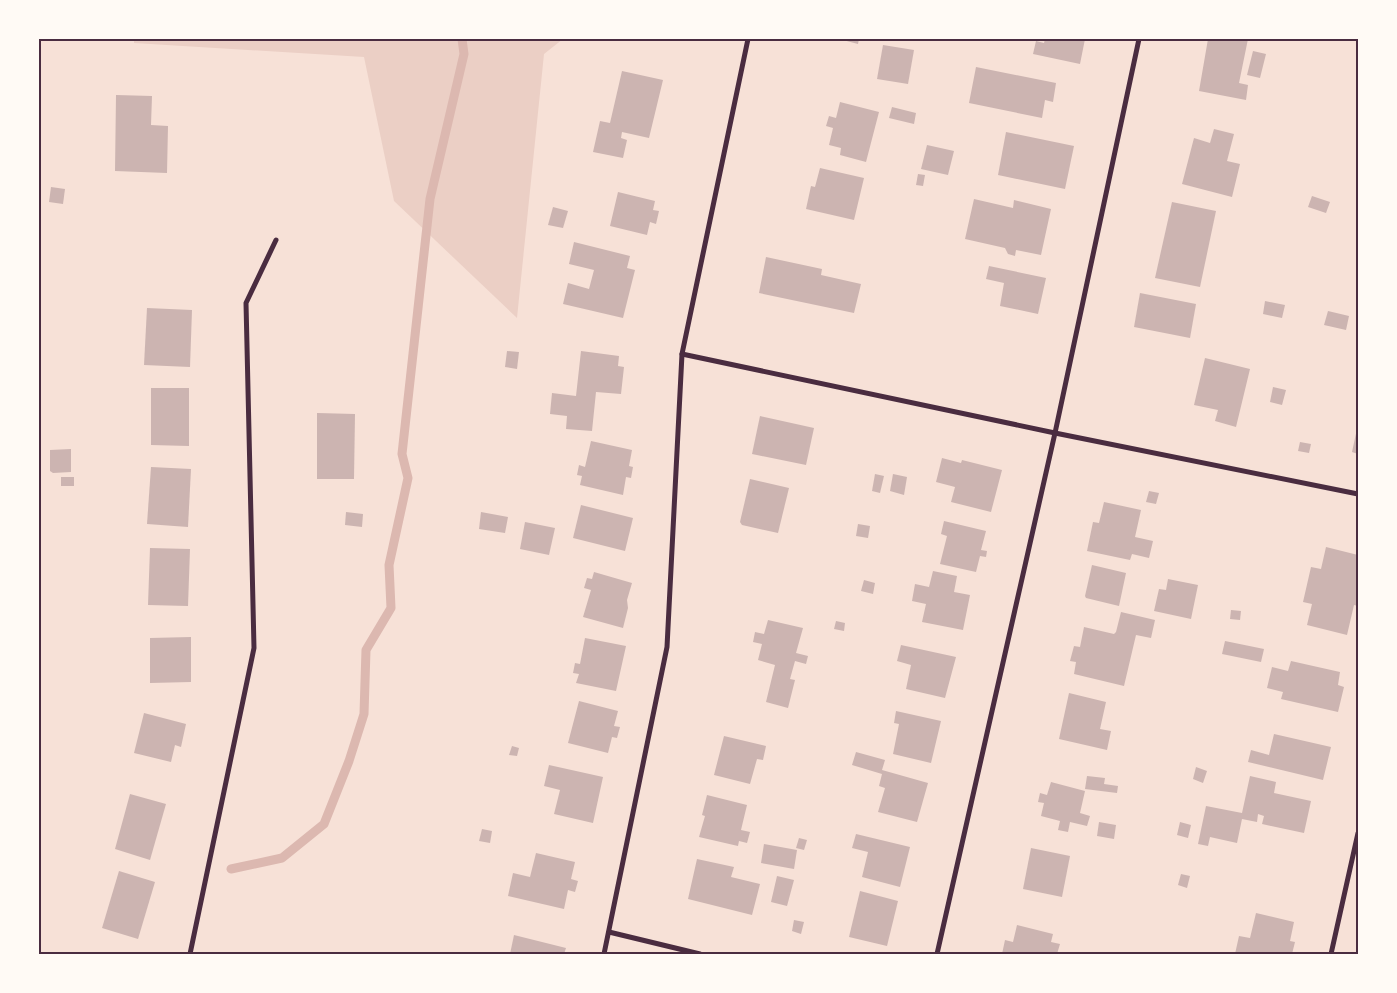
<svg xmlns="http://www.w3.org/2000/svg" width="1397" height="993" viewBox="0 0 1397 993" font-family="Commissioner,sans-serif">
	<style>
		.green { fill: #ebcfc5 }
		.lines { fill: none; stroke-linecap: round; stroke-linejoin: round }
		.stream { stroke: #dcb8b0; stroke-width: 9 }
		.building { fill: #ccb4b1 }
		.minor { stroke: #4a2c40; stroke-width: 5 }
		.neatline { fill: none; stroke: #4a2c40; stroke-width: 2 }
	</style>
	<rect width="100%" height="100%" fill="#f7e1d7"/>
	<!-- green -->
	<path class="green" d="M 134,39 L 563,39 L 544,54 L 517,318 L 394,201 L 364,57 L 134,43 Z"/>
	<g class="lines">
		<!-- stream -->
		<path class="stream" d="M 231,869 L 282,858 L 324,824 L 349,761 L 364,714 L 366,650 L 391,608 L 389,565 L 408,478 L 402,454 L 430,199 L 464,54 L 462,39"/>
	</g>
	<!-- building -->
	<g class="building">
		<path d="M 839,39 L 859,39 L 858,44 Z"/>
		<path d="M 1045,39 L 1085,39 L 1080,64 L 1033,54 L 1036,41 L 1044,43 Z"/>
		<path d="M 1208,39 L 1248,39 L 1239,83 L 1248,85 L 1246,100 L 1199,91 Z"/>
		<path d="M 883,45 L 914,50 L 908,84 L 877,79 Z"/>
		<path d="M 1253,51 L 1266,54 L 1260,78 L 1247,75 Z"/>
		<path d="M 976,67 L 1056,83 L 1053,102 L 1045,100 L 1042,118 L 969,103 Z"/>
		<path d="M 622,71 L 663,80 L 649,138 L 622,132 L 621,138 L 627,140 L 623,158 L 593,152 L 600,121 L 610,123 Z"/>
		<path d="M 116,95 L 152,96 L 151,125 L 168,126 L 167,173 L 115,171 Z"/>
		<path d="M 840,102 L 879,112 L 866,162 L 840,155 L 841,148 L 829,145 L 833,128 L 826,126 L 829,116 L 836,118 Z"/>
		<path d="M 892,107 L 916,113 L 914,124 L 889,118 Z"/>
		<path d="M 1214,129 L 1234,134 L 1227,161 L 1240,164 L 1232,197 L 1182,184 L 1194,138 L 1210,143 Z"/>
		<path d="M 1006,132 L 1074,146 L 1065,189 L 998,175 Z"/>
		<path d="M 927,145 L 954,151 L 948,175 L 921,169 Z"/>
		<path d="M 820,168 L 864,178 L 854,220 L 806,209 L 811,186 L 815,187 Z"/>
		<path d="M 918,174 L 925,175 L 923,186 L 916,185 Z"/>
		<path d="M 51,187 L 65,189 L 63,204 L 49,202 Z"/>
		<path d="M 618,192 L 655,201 L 653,210 L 659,211 L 656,224 L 650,222 L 647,235 L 610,226 Z"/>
		<path d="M 1312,196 L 1330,202 L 1326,213 L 1308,207 Z"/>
		<path d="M 974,199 L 1013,208 L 1014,200 L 1051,209 L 1041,255 L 1016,250 L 1015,256 L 1008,254 L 1005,248 L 965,239 Z"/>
		<path d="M 1172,202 L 1216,211 L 1200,287 L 1155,278 Z"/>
		<path d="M 553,207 L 568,211 L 563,228 L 548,225 Z"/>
		<path d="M 574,242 L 630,256 L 627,268 L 635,270 L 623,318 L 563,304 L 568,283 L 589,289 L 594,270 L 569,264 Z"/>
		<path d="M 766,257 L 822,269 L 821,275 L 861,284 L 854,313 L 759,293 Z"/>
		<path d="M 989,266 L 1046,278 L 1038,314 L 1000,306 L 1004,283 L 986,279 Z"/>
		<path d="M 1140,293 L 1196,304 L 1190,338 L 1134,327 Z"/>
		<path d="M 1265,301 L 1285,305 L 1282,318 L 1263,314 Z"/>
		<path d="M 147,308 L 192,310 L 190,367 L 144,365 Z"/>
		<path d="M 1328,311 L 1349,316 L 1346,330 L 1324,325 Z"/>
		<path d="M 507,351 L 519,352 L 517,369 L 505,367 Z"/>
		<path d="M 581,351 L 619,356 L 618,366 L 624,367 L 621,394 L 596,392 L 592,431 L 566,429 L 567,416 L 550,414 L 552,393 L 576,396 Z"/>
		<path d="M 1205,358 L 1250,369 L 1236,427 L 1215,421 L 1218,410 L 1194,405 Z"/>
		<path d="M 1273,387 L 1286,390 L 1282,405 L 1270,402 Z"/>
		<path d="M 151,388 L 189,388 L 189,446 L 151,445 Z"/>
		<path d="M 317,413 L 355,414 L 354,479 L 317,479 Z"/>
		<path d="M 760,416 L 814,428 L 806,465 L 752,454 Z"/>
		<path d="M 1357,429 L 1358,429 L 1358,454 L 1352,452 Z"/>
		<path d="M 591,441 L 632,450 L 629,466 L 633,467 L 631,478 L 626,477 L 623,495 L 580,485 L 582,476 L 577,475 L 579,465 L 585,467 Z"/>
		<path d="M 1300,442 L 1311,444 L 1309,453 L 1298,451 Z"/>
		<path d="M 71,449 L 71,472 L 53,473 L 50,471 L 50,450 Z"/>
		<path d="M 942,458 L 961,463 L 962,460 L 1002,470 L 991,512 L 951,502 L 955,487 L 936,482 Z"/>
		<path d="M 151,467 L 191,469 L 188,527 L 147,524 Z"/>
		<path d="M 875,474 L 884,476 L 880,493 L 872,491 Z"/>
		<path d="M 893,474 L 907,477 L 904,495 L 890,491 Z"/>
		<rect x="61" y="477" width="13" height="9"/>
		<path d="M 750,479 L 789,488 L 778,533 L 742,525 L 740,522 Z"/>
		<path d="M 1149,491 L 1159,493 L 1156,504 L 1146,502 Z"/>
		<path d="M 1104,502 L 1141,510 L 1135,537 L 1153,541 L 1149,558 L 1132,554 L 1130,560 L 1087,551 L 1093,522 L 1099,523 Z"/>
		<path d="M 581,505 L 633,518 L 625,551 L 573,538 Z"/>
		<path d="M 346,512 L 363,514 L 362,527 L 345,525 Z"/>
		<path d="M 481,512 L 508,517 L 505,533 L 479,529 Z"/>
		<path d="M 944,521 L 986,531 L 981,550 L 987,551 L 986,557 L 980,556 L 976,572 L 940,564 L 947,536 L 941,534 Z"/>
		<path d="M 525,522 L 555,528 L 549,555 L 520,549 Z"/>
		<path d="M 858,524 L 870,526 L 868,538 L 856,536 Z"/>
		<path d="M 1326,547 L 1358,555 L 1358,606 L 1354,605 L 1347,635 L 1307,625 L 1312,604 L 1303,602 L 1311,567 L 1321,569 Z"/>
		<path d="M 150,548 L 190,549 L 188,606 L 148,605 Z"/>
		<path d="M 1092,565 L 1126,573 L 1119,606 L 1086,598 L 1085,596 Z"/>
		<path d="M 933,571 L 957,576 L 954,592 L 970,595 L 963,630 L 922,622 L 926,604 L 912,601 L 915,584 L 929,587 Z"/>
		<path d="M 594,572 L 632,583 L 627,600 L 628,608 L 623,628 L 583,617 L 591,590 L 584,588 L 587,578 L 592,579 Z"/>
		<path d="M 1168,579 L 1198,585 L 1191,619 L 1154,611 L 1159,589 L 1166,590 Z"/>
		<path d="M 864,580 L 875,583 L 873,594 L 861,591 Z"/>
		<path d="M 1231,610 L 1241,611 L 1240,620 L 1230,619 Z"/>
		<path d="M 1121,612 L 1155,620 L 1151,638 L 1136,635 L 1124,686 L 1074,674 L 1076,662 L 1070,661 L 1074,646 L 1080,647 L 1084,627 L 1114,634 L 1116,632 Z"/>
		<path d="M 768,620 L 803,628 L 796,653 L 808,656 L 806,664 L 795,661 L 790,679 L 795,680 L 788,708 L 766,702 L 775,665 L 758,660 L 762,644 L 753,642 L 755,632 L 764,634 Z"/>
		<path d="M 836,621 L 845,623 L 844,631 L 834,629 Z"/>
		<path d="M 191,637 L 191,682 L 150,683 L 150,638 Z"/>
		<path d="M 585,638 L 626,646 L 616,691 L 576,683 L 579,674 L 573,673 L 575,663 L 580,664 Z"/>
		<path d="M 1225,641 L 1264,649 L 1261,662 L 1222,654 Z"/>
		<path d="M 901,645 L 956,657 L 945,698 L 906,689 L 911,665 L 897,661 Z"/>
		<path d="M 1291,661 L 1340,672 L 1338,685 L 1344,687 L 1338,712 L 1281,699 L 1283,692 L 1267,688 L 1272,667 L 1288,671 Z"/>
		<path d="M 1069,693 L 1106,702 L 1100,729 L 1111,731 L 1107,750 L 1059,739 Z"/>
		<path d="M 579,701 L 618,711 L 614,726 L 620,727 L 617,738 L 612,737 L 608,753 L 568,743 Z"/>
		<path d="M 896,711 L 941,721 L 931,763 L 893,754 L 899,724 L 894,723 Z"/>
		<path d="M 144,713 L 186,724 L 181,747 L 175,745 L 171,762 L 134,753 Z"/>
		<path d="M 1274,734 L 1331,747 L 1323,780 L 1248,762 L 1251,750 L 1269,755 Z"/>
		<path d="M 724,736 L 766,746 L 763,760 L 757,759 L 750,784 L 714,775 Z"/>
		<path d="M 512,746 L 519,748 L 517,756 L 509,755 Z"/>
		<path d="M 856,752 L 885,760 L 882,770 L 928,783 L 917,822 L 878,812 L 885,788 L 879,786 L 882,774 L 852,765 Z"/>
		<path d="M 549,765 L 603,777 L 593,823 L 554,814 L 560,790 L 544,786 Z"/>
		<path d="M 1196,767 L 1207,771 L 1203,783 L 1193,779 Z"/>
		<path d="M 1087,776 L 1105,778 L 1104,784 L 1118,786 L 1117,793 L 1085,789 Z"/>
		<path d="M 1250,776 L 1276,782 L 1274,793 L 1311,801 L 1304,833 L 1262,824 L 1264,816 L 1258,814 L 1257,822 L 1242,819 L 1237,843 L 1210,837 L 1208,846 L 1198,844 L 1206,806 L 1242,813 Z"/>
		<path d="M 1051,782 L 1085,791 L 1080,813 L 1090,816 L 1087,826 L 1070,822 L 1068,832 L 1058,830 L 1060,821 L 1041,816 L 1044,803 L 1038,802 L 1040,793 L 1047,795 Z"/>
		<path d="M 130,794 L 166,804 L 150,860 L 115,849 Z"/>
		<path d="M 707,795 L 747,805 L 741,830 L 750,832 L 747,843 L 739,841 L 738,846 L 699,837 L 705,816 L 702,815 Z"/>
		<path d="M 1099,822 L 1116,825 L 1114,839 L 1097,836 Z"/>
		<path d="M 1180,822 L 1191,825 L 1188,838 L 1177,835 Z"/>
		<path d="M 482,829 L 492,831 L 490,843 L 479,841 Z"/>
		<path d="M 856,834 L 910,847 L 900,887 L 862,877 L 868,852 L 852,848 Z"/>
		<path d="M 799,838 L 807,840 L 804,850 L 796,848 Z"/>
		<path d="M 764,844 L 797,850 L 794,869 L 761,863 Z"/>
		<path d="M 1031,848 L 1070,856 L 1062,897 L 1023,889 Z"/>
		<path d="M 536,853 L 575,862 L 571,879 L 578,881 L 575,892 L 568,890 L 564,909 L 508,896 L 513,873 L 530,877 Z"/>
		<path d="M 697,859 L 734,867 L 731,877 L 760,884 L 752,915 L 688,899 Z"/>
		<path d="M 119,871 L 155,882 L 138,939 L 102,928 Z"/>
		<path d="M 1181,874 L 1190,876 L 1187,888 L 1178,885 Z"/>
		<path d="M 777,876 L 794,880 L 787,906 L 771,902 Z"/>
		<path d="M 860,891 L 898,901 L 887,946 L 849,937 Z"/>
		<path d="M 1256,913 L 1294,922 L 1290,941 L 1295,942 L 1292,954 L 1235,954 L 1239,936 L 1250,938 Z"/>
		<path d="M 794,920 L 804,922 L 801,934 L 792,931 Z"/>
		<path d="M 1017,925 L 1053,934 L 1051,942 L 1060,944 L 1057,954 L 1002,954 L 1005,940 L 1013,942 Z"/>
		<path d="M 514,935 L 566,948 L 564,954 L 510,954 Z"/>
	</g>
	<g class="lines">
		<!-- minor -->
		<g class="minor">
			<path d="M 682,354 L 1055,433 L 1358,494"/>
			<path d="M 609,932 L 700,954"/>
			<path d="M 190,954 L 254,648 L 246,303 L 276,240"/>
			<path d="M 604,954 L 667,647 L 682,354 L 748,39"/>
			<path d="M 937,954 L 1055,433 L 1139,39"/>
			<path d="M 1331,954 L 1358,833"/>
		</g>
	</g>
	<!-- border -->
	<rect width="1397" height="993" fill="none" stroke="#fffaf5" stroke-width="80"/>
	<rect x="40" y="40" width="1317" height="913" class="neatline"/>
</svg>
